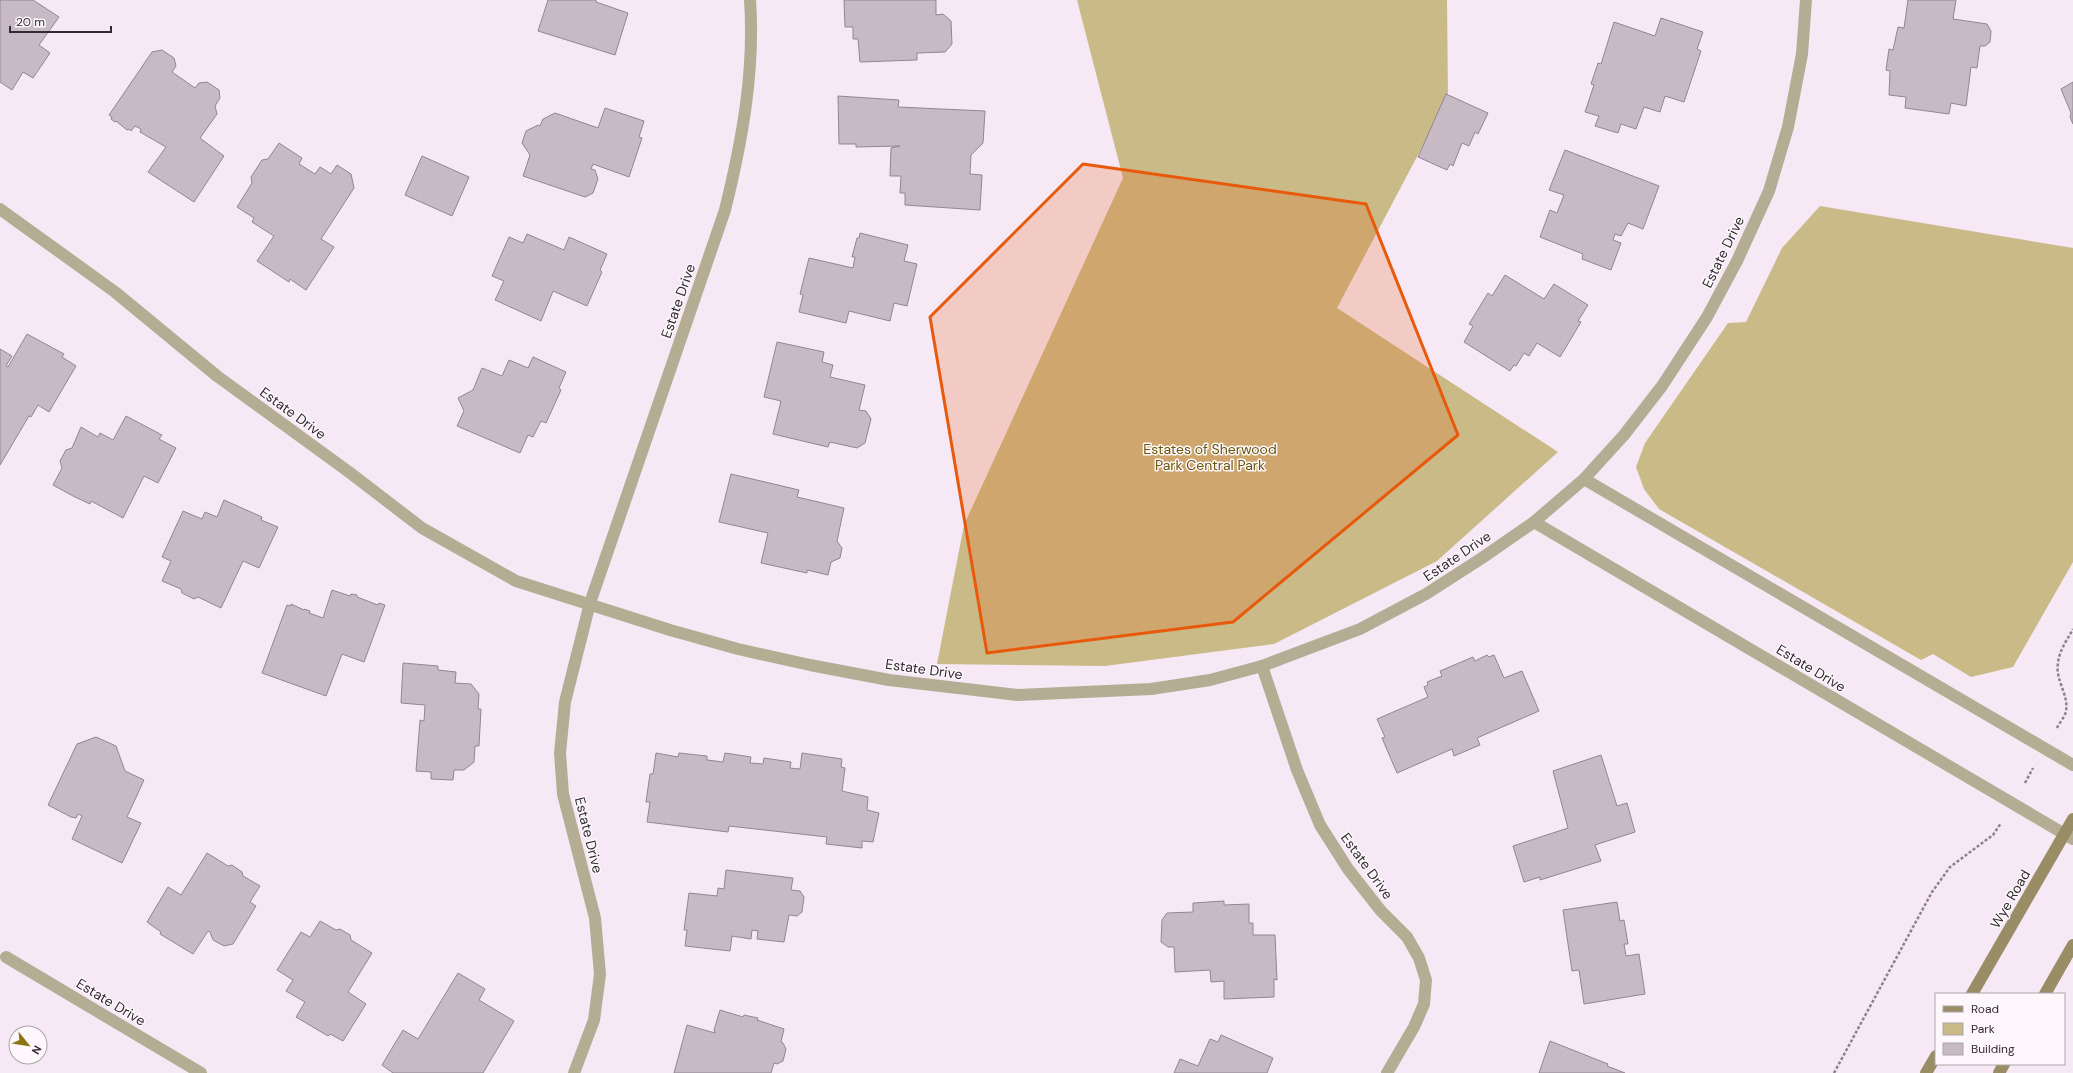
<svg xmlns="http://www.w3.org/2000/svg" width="2073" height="1073" viewBox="0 0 2073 1073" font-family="'DM Sans',sans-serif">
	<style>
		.green { fill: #caba87 }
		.building { fill: #c7bac5; stroke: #938691 }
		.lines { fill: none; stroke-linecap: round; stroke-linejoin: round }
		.path { stroke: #8d838b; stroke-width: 2.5; stroke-dasharray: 3 2; stroke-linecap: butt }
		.minor { stroke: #b4ad93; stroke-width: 12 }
		.secondary { stroke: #998d66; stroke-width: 12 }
		.marked { fill: #e8590c; fill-opacity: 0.2; stroke: #e8590c; stroke-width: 3; stroke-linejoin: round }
		.labels { text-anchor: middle; stroke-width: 3; stroke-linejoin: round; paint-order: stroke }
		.street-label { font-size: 14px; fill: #312c30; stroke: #fef8fd }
		.park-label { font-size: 14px; fill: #69560a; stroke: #fef8fd }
	</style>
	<rect width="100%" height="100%" fill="#f6e8f4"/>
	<!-- green -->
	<g class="green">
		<path d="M 1077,0 L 1447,0 L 1448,98 L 1337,308 L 1558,452 L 1437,561 L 1274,644 L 1105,666 L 937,664 L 964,525 L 1123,178 Z"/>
		<path d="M 1820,206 L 2073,248 L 2073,562 L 2013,667 L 1971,677 L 1933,654 L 1921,660 L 1659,509 L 1644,489 L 1636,467 L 1645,443 L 1728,323 L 1746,322 L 1782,248 Z"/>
	</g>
	<!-- building -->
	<g class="building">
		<path d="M 0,0 L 33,0 L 59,17 L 39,45 L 50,53 L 33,78 L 23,72 L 12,90 L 0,82 Z"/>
		<path d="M 548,0 L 596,0 L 596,2 L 628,13 L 615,55 L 538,31 Z"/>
		<path d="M 844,0 L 936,0 L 936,15 L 943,14 L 951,21 L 952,44 L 945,52 L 917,53 L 917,60 L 860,62 L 858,39 L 853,39 L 853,27 L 845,27 Z"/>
		<path d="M 1908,0 L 1956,0 L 1953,19 L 1987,24 L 1991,31 L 1990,42 L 1985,46 L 1980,46 L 1977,68 L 1971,67 L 1966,106 L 1951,103 L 1949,114 L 1905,108 L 1906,97 L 1889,95 L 1890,71 L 1886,70 L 1889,49 L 1893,50 L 1898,27 L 1904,28 Z"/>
		<path d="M 1661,18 L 1703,32 L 1697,49 L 1701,51 L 1684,102 L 1665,96 L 1660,112 L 1644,107 L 1636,129 L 1621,124 L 1618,133 L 1595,126 L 1599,116 L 1585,112 L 1594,85 L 1591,84 L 1598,63 L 1601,64 L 1614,22 L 1655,36 Z"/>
		<path d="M 162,50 L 174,58 L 176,66 L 172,72 L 195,88 L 199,83 L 207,82 L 219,90 L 220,98 L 215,106 L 217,114 L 200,138 L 224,156 L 194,202 L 148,172 L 166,147 L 140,132 L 141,129 L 135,126 L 131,131 L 129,129 L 127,130 L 116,121 L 115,122 L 111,119 L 112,117 L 109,115 L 152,52 Z"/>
		<path d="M 2073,82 L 2073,124 L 2070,117 L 2071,113 L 2061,89 Z"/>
		<path d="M 1446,94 L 1488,113 L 1478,134 L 1475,132 L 1469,146 L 1462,143 L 1453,166 L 1450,164 L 1447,170 L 1418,157 Z"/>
		<path d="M 838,96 L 899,100 L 898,107 L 985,111 L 983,143 L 971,155 L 970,174 L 982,175 L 980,210 L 905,205 L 905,193 L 900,193 L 901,176 L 890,176 L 891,148 L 900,146 L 856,147 L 856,144 L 839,144 Z"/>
		<path d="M 605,108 L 644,121 L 639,137 L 642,138 L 629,177 L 593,164 L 591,169 L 595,170 L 598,179 L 593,193 L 585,197 L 523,176 L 530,155 L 522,143 L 526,131 L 538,125 L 540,126 L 543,119 L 555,113 L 598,128 Z"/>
		<path d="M 279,143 L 302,158 L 299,164 L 315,174 L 320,167 L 331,174 L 337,165 L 351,174 L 354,188 L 321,239 L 334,247 L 306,290 L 290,279 L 289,282 L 257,261 L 274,236 L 252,222 L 254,218 L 237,207 L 252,183 L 251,177 L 262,160 L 268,159 Z"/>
		<path d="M 1565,150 L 1659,186 L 1643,229 L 1628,223 L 1621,236 L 1615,234 L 1613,240 L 1621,243 L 1611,270 L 1582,259 L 1583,254 L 1540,237 L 1550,210 L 1557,213 L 1564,195 L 1549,190 Z"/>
		<path d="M 422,156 L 469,177 L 452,216 L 405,195 Z"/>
		<path d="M 860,233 L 908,245 L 904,261 L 917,264 L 907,306 L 894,303 L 890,321 L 849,311 L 846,323 L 799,312 L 803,295 L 800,294 L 809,258 L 853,268 L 855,257 L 852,257 L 857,238 L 859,238 Z"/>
		<path d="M 527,234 L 564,250 L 569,237 L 607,254 L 600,270 L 602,272 L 587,306 L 553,291 L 541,321 L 495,300 L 504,281 L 492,276 L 509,237 L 523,243 Z"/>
		<path d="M 1505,275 L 1544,299 L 1554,284 L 1588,305 L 1578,321 L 1581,322 L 1560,357 L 1537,343 L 1529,356 L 1524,353 L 1516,366 L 1514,365 L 1510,371 L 1464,342 L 1473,326 L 1469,324 L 1488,293 L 1492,296 Z"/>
		<path d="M 27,334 L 64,354 L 62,357 L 76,366 L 49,412 L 38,405 L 31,417 L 29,416 L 0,465 L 0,349 L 12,356 L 6,366 L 8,367 Z"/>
		<path d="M 777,342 L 824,352 L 822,362 L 833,365 L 830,377 L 865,385 L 859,410 L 866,411 L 871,419 L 865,443 L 857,448 L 830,442 L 828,447 L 773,434 L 781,401 L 764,397 Z"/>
		<path d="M 533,357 L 566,372 L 559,388 L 561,390 L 546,423 L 541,421 L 533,437 L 528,435 L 520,453 L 457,426 L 464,411 L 458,398 L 473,390 L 482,368 L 502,376 L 509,360 L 528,368 Z"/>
		<path d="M 126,416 L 162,435 L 159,439 L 176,448 L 158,483 L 144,476 L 123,518 L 91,501 L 90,504 L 73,496 L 53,485 L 62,468 L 60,461 L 66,450 L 72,448 L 81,427 L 98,437 L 100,433 L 113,440 Z"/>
		<path d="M 731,474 L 799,490 L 797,497 L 844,508 L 837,541 L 842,548 L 840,558 L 831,562 L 828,575 L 807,570 L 807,573 L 761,563 L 768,533 L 719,522 Z"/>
		<path d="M 224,500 L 262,517 L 261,520 L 278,527 L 259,568 L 243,561 L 221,608 L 198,597 L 194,599 L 182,593 L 181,589 L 162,581 L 171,561 L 162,557 L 183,511 L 202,519 L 205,512 L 217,517 Z"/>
		<path d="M 332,590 L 350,596 L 351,594 L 357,595 L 357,597 L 378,605 L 379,603 L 385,605 L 364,662 L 342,654 L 326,696 L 262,673 L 287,605 L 291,606 L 291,604 L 304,610 L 304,609 L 310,611 L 309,613 L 323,618 Z"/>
		<path d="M 1487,655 L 1489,657 L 1494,655 L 1504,678 L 1522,671 L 1539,711 L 1477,738 L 1480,745 L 1454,756 L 1452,749 L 1397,773 L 1382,738 L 1385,737 L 1377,719 L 1428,697 L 1424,687 L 1428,685 L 1427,682 L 1442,676 L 1440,671 L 1473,657 L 1475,661 Z"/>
		<path d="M 403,663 L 438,666 L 438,670 L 456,672 L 455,683 L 471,684 L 479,694 L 478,709 L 481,709 L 479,746 L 475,746 L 474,762 L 464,770 L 454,770 L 453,780 L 431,779 L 431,772 L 416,771 L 420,720 L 424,721 L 425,705 L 401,703 Z"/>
		<path d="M 96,737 L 116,746 L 125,771 L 144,780 L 127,817 L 141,823 L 122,863 L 72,839 L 82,816 L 78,814 L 76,818 L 71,817 L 48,805 L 77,744 Z"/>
		<path d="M 656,753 L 678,757 L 679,753 L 707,756 L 707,760 L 723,762 L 725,753 L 751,757 L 750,763 L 763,764 L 764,758 L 791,762 L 790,768 L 800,769 L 802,753 L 842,759 L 841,767 L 845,768 L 842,791 L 868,797 L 867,810 L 879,813 L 873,842 L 862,841 L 862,848 L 826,844 L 827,837 L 729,826 L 728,832 L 647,822 L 650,802 L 646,802 L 650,774 L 653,774 Z"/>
		<path d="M 1601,755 L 1617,806 L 1627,803 L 1635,832 L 1595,845 L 1601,861 L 1540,880 L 1540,877 L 1524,882 L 1513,846 L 1568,828 L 1553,771 Z"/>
		<path d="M 207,853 L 228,866 L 232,865 L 242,872 L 243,876 L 260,886 L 250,902 L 256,906 L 233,944 L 224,946 L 213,940 L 210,932 L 208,931 L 193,954 L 160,934 L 161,932 L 147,922 L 168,887 L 181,895 Z"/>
		<path d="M 726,870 L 793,878 L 791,890 L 800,891 L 804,897 L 802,912 L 797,916 L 789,915 L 784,942 L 757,939 L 758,931 L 752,930 L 751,939 L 732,936 L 730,951 L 685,946 L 687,930 L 684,930 L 689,893 L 717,896 L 718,888 L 724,889 Z"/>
		<path d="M 1224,901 L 1224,905 L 1249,904 L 1249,923 L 1253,923 L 1253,935 L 1275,935 L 1277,980 L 1274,979 L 1274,997 L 1224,999 L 1224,981 L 1211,982 L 1210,970 L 1175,972 L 1174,947 L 1168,947 L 1161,942 L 1162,920 L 1167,913 L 1193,912 L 1193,903 Z"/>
		<path d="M 1617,902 L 1620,921 L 1624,920 L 1628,944 L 1624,944 L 1626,956 L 1639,954 L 1645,994 L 1584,1004 L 1579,970 L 1572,971 L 1563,910 Z"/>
		<path d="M 320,921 L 336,930 L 340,929 L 350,935 L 351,940 L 372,953 L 348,992 L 366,1004 L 343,1041 L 330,1034 L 328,1036 L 296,1017 L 305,1002 L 286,991 L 293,980 L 277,970 L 301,932 L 310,937 Z"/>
		<path d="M 458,973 L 485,989 L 479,1000 L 514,1021 L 483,1073 L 393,1073 L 382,1065 L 403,1030 L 418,1039 Z"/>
		<path d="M 720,1010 L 743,1017 L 744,1015 L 758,1018 L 757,1020 L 784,1029 L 781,1042 L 783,1043 L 786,1049 L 783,1061 L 777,1064 L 774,1063 L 771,1073 L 674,1073 L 687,1025 L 715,1033 L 714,1030 Z"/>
		<path d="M 1221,1035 L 1273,1058 L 1267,1073 L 1174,1073 L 1180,1059 L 1198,1066 L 1210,1039 L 1218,1042 Z"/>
		<path d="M 1550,1041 L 1608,1064 L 1607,1066 L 1625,1073 L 1539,1073 Z"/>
	</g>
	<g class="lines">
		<!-- path -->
		<g class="path">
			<path d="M 2057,728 C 2059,723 2065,717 2066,711 C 2069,695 2055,680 2058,663 C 2059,651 2067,640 2073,629"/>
			<path d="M 2025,783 L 2033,768"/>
			<path d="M 1834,1073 L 1932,892 L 1950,867 L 1993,835 L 2001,823"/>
		</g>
		<!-- minor -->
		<g class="minor">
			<path d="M 0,209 L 115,292 L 217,376 L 349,472 L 422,528 L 516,581 L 670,630 L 738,649 L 810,665 L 889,680 L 1018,695 L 1151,689 L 1210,680 L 1262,666 L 1360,629 L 1426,594 L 1482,558 L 1534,522 L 1584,479 L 1624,435 L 1662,386 L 1707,317 L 1737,261 L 1769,191 L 1788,127 L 1802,54 L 1806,0"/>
			<path d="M 1584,479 L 2073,765"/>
			<path d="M 1534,522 L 2073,839"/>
			<path d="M 1262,666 L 1297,770 L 1320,825 L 1348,869 L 1381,911 L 1407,937 L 1419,958 L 1426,980 L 1424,1004 L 1414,1027 L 1387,1073"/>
			<path d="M 6,957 L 201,1073"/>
			<path d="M 574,1073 L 594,1020 L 600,974 L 595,918 L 563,794 L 560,753 L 565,702 L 590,603 L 725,210 C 742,141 755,72 750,0"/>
		</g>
		<!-- secondary -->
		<g class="secondary">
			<path d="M 1972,994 L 2073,819"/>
			<path d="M 2045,994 L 2073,945"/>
			<path d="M 1926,1073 L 1936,1056"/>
			<path d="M 1999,1073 L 2004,1064"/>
		</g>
	</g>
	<!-- marked area -->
	<path class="marked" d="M 1083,164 L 1366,204 L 1458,435 L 1233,622 L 987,653 L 930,317 Z"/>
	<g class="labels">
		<!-- street labels -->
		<g class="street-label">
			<text transform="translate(1723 252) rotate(-64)" y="5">Estate Drive</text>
			<text transform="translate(678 301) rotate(-71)" y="5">Estate Drive</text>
			<text transform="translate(293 413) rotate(36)" y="5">Estate Drive</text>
			<text transform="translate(1457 556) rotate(-34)" y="5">Estate Drive</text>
			<text transform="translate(1811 668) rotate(31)" y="5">Estate Drive</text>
			<text transform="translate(924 669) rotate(8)" y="5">Estate Drive</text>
			<text transform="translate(589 835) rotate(76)" y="5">Estate Drive</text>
			<text transform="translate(1367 866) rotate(54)" y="5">Estate Drive</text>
			<text transform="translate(2010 899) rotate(-60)" y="5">Wye Road</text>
			<text transform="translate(111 1002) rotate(31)" y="5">Estate Drive</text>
		</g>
		<!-- park labels -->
		<g class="park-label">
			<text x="1210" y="454">Estates of Sherwood<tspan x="1210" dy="16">Park Central Park</tspan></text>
		</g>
	</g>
	<!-- legend -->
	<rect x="1935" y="993" width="130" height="72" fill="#fef8fd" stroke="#aca6ab"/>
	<rect x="1943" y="1006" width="20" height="6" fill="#998d66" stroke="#aca6ab"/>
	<text x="1971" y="1013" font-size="12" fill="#312c30">Road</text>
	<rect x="1943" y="1023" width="20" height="12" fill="#caba87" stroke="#aca6ab"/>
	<text x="1971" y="1033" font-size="12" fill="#312c30">Park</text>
	<rect x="1943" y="1043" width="20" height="12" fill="#c7bac5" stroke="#aca6ab"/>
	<text x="1971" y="1053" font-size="12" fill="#312c30">Building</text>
	<!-- north arrow -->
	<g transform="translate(28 1045) rotate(120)"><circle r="19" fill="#fef8fd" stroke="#aca6ab"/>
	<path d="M0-3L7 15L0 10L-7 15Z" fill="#8b7316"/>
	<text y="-6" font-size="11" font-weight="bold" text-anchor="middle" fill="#312c30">N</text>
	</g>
	<!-- scale -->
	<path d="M10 26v6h101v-6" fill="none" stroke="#312c30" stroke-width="2"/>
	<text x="16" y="26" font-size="12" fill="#312c30" stroke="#fef8fd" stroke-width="3" paint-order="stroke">20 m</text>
</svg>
